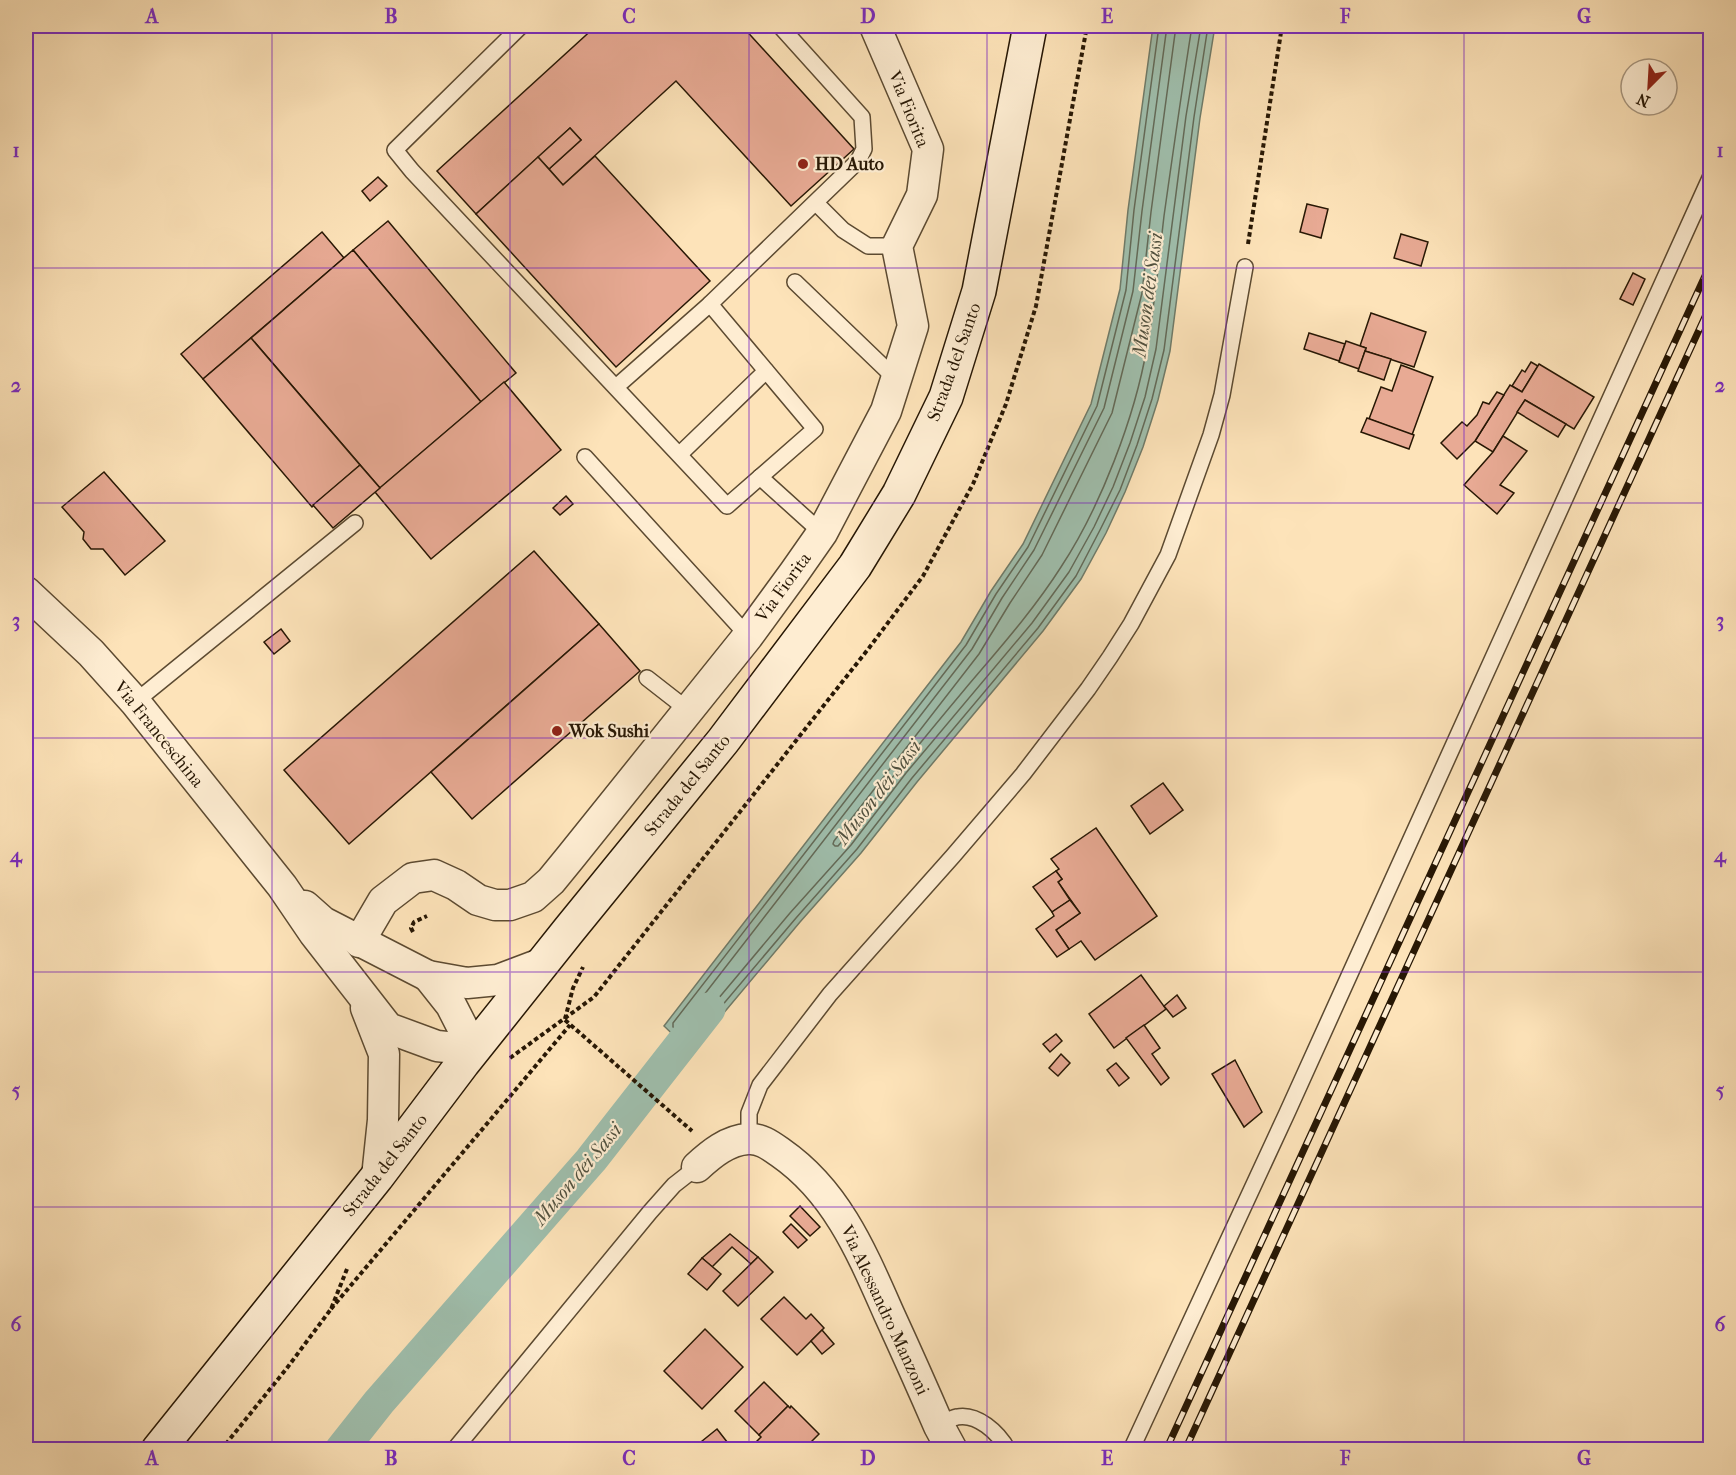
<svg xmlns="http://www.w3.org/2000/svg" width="1736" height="1475" viewBox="0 0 1736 1475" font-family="'IM FELL French Canon',serif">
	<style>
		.water { fill: #9fbeac; stroke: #6f7b69; stroke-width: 1.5 }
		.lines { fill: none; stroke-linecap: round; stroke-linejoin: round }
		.shore { stroke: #636a58; stroke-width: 1.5 }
		.canal { stroke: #9fbeac; stroke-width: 33 }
		.building { fill: #e8aa94; stroke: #271704; stroke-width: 1.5 }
		.service-casing { stroke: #5c4a31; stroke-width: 18 }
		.minor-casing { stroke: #5c4a31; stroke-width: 33 }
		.secondary-casing { stroke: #271704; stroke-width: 36 }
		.path { stroke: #271704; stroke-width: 4; stroke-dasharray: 4.5 3; stroke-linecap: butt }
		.service { stroke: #feedd2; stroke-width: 15 }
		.minor { stroke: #feedd2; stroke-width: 30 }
		.secondary { stroke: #feedd2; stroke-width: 33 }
		.rail-casing { stroke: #271704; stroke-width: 7 }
		.rail { stroke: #feedd2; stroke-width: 4.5; stroke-dasharray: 14; stroke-linecap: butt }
		.grid { fill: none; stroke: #7b2cbf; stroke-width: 1.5; stroke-opacity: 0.55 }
		.poi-dot { fill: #8f2418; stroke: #feedd2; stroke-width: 2 }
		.labels { text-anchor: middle; stroke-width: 4.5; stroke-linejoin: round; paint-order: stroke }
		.street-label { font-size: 18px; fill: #271704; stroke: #feedd2 }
		.poi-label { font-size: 18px; font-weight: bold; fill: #271704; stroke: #feedd2; text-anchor: start }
		.water-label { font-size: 20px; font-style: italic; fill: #51513f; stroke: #feedd2 }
		.neatline { fill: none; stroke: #7b2cbf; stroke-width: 2 }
		.grid-label { font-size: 20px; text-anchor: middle; font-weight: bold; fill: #7b2cbf }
	</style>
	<rect width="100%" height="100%" fill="#fde3b9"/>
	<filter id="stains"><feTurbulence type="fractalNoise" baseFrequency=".00333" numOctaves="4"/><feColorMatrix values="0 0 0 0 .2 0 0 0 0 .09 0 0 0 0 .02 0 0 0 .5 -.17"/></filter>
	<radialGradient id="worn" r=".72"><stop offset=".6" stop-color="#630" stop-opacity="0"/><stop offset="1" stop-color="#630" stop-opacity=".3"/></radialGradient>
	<!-- water -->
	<path class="water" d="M 1153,26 L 1215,26 L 1200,118 L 1170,351 L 1158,400 L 1143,447 L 1125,492 L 1106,533 L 1081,579 L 1043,631 L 917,782 L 861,853 L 800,922 L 691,1052 L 664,1026 L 961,642 L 991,591 L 1023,544 L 1091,404 L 1120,289 L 1128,210 Z"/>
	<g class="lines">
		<!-- shore -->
		<g class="shore">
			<path d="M 1159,26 L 1134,210 L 1126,290 L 1097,406 L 1028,547 L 996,594 L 966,645 L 673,1023 L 673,1027 L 689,1041 L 693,1040 L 796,918 L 857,849 L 912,778 L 1038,628 L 1076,576 L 1100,530 L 1120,490 L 1137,445 L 1152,399 L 1164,350 L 1194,117 L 1208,26"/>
			<path d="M 1167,26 L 1142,211 L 1133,291 L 1104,408 L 1034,550 L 1002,598 L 972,649 L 683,1022 L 683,1025 L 688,1030 L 692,1030 L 790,913 L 851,845 L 906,773 L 1032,623 L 1069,572 L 1094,527 L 1113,487 L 1130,443 L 1145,397 L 1156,349 L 1186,116 L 1201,26"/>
			<path d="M 1176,26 L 1151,212 L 1142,293 L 1112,413 L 1042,555 L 1010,603 L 979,654 L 834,841 L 833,844 L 835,846 L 838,846 L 844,839 C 883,788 924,738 965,689 C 998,650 1033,611 1061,567 C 1100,508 1135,417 1147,347 C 1155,304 1159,259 1164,216 C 1173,152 1182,89 1192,26"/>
		</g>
		<!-- canal -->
		<path class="canal" d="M 341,1450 L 379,1402 L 591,1160 L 709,1009"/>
	</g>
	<!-- building -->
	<g class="building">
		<path d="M 596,26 L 742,26 L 854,149 L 791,206 L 676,81 L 563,185 L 549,169 L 581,140 L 570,128 L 476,214 L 437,171 Z"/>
		<path d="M 570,128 L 581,140 L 549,169 L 538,157 Z"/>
		<path d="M 595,156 L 710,281 L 616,367 L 476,214 L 538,157 L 563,185 Z"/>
		<path d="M 378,177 L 387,186 L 370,201 L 362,191 Z"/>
		<path d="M 1307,204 L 1328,209 L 1321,238 L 1300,232 Z"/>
		<path d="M 388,221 L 516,373 L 481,402 L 353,250 Z"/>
		<path d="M 322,232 L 344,258 L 203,379 L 181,354 Z"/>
		<path d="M 1401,234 L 1428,242 L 1421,266 L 1394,258 Z"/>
		<path d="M 353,250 L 481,402 L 380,488 L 251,338 Z"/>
		<path d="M 1633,273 L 1645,279 L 1633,305 L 1620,299 Z"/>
		<path d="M 1371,313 L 1426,332 L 1414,367 L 1365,351 L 1366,348 L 1360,346 Z"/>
		<path d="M 1309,333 L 1345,344 L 1339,361 L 1304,349 Z"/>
		<path d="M 251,338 L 360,465 L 312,507 L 203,379 Z"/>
		<path d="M 1346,341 L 1366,348 L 1359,369 L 1339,362 Z"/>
		<path d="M 1365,351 L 1391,359 L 1384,380 L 1358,371 Z"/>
		<path d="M 1531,362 L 1538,366 L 1522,392 L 1512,386 L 1522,370 L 1525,372 Z"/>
		<path d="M 1539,364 L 1594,397 L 1574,429 L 1525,400 L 1493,452 L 1475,441 L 1510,385 L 1522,392 Z"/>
		<path d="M 1401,365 L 1433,377 L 1412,435 L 1369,419 L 1381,387 L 1392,391 Z"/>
		<path d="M 504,382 L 561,450 L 431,559 L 375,492 Z"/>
		<path d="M 1497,392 L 1504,395 L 1475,441 L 1457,459 L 1441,443 L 1462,422 L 1467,426 L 1477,415 L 1483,402 L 1489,404 Z"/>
		<path d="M 1525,400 L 1566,424 L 1558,437 L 1517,412 Z"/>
		<path d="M 1367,418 L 1414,435 L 1409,449 L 1361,432 Z"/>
		<path d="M 1503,436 L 1527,451 L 1500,485 L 1514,493 L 1497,514 L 1464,485 L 1493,452 Z"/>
		<path d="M 360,465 L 380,488 L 333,528 L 313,505 Z"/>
		<path d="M 104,472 L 165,541 L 125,575 L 103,549 L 91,549 L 83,539 L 84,532 L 62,507 Z"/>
		<path d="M 566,496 L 573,504 L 560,515 L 553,508 Z"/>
		<path d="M 534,551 L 599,624 L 349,844 L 284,770 Z"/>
		<path d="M 599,624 L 640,671 L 472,819 L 431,772 Z"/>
		<path d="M 281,629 L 290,641 L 274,654 L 264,642 Z"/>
		<path d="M 1163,783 L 1183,810 L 1150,834 L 1131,806 Z"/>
		<path d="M 1096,828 L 1157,916 L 1095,960 L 1081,941 L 1069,949 L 1056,930 L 1080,913 L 1058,882 L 1062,879 L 1056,871 L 1059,869 L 1051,859 Z"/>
		<path d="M 1056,871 L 1062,879 L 1058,882 L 1070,900 L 1052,912 L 1033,887 Z"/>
		<path d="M 1070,900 L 1080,913 L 1056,930 L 1069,949 L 1057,957 L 1036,929 L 1054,916 L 1052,912 Z"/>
		<path d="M 1141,975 L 1166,1009 L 1114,1048 L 1089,1014 Z"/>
		<path d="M 1177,995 L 1186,1008 L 1173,1017 L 1164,1006 Z"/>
		<path d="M 1144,1025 L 1160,1048 L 1152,1054 L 1169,1078 L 1161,1085 L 1126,1038 Z"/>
		<path d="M 1056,1034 L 1062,1041 L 1050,1052 L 1043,1044 Z"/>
		<path d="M 1061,1054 L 1070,1063 L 1058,1076 L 1049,1068 Z"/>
		<path d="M 1235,1060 L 1262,1112 L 1244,1127 L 1212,1074 Z"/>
		<path d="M 1116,1063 L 1129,1078 L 1119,1086 L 1107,1070 Z"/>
		<path d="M 800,1206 L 820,1227 L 810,1236 L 790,1216 Z"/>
		<path d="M 791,1224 L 807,1240 L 798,1248 L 783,1232 Z"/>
		<path d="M 730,1234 L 758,1257 L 751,1264 L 732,1247 L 712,1267 L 702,1258 Z"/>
		<path d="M 758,1257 L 773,1272 L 738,1306 L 723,1291 Z"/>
		<path d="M 702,1258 L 721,1274 L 707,1290 L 688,1274 Z"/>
		<path d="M 784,1297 L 806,1319 L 811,1314 L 824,1328 L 797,1355 L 761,1319 Z"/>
		<path d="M 705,1329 L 743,1367 L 702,1409 L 664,1371 Z"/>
		<path d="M 822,1330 L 834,1344 L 822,1354 L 811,1341 Z"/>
		<path d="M 764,1382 L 788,1406 L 759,1435 L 735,1411 Z"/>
		<path d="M 788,1406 L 790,1408 L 791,1406 L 819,1434 L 803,1450 L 759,1450 L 754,1444 L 761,1437 L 759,1435 Z"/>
		<path d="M 717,1429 L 731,1447 L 728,1450 L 691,1450 Z"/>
	</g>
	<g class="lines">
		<!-- service casing -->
		<g class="service-casing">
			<g id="service">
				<path d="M 521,26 L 395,150 L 412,171 L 727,506 L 815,429 L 710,304 L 616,387"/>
				<path d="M 816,203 L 843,230 L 868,246 L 897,246"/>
				<path d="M 795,282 L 896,379"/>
				<path d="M 710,304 L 858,161 L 864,149 L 862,117 L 780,26"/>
				<path d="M 680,454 L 766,371"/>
				<path d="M 585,457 L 748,636"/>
				<path d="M 760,477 L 822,533"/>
				<path d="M 647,678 L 688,710"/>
				<path d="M 135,702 L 355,523"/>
				<path d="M 749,1139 L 749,1113 L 760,1085 L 830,994 L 953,856 L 1023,774 L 1088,689 L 1110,657 L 1131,624 L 1168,555 L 1211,435 L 1222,395 L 1245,267"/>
				<path d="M 939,1426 C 944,1423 951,1418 957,1417 C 977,1413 998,1432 1008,1450"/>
				<path d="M 454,1450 L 650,1212 L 674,1185 L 697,1167"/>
				<path d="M 1131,1450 L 1287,1113 L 1710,178"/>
			</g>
		</g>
		<!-- minor casing -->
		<g class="minor-casing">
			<g id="minor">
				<path d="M 26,592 L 91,653 L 135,702 L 282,886 L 314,933 L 388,1028 L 437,1046 L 474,1050"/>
				<path d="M 305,906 L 323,922 L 428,976 L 467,983 L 498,980 L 543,963"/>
				<path d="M 359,942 L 383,901 L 413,878 L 434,875 L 456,885 L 478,900 L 495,905 L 510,905 L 533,897 L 551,881 L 569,859 L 748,636 L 794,573 L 822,533 L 886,411 L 913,326 L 897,246 L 922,195 L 928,149 L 875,26"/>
				<path d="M 428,976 L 451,1005 L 474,1050"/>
				<path d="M 366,1008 L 384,1054 L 383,1120 L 377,1177"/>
				<path d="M 697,1167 C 711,1154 728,1140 748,1139 C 761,1138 771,1146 781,1153 C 837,1192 862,1253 889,1314 C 906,1351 923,1389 939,1426 L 952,1450"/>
			</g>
		</g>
		<!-- secondary casing -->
		<g class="secondary-casing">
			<path id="secondary" d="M 158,1450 L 377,1177 L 463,1063 L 569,930 L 723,741 L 855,566 L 899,494 L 946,397 L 979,291 L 1030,26"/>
		</g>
		<!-- path -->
		<g class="path">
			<path d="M 1248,244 L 1282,26"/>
			<path d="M 413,932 L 411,928 L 414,922 L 427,916"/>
			<path d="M 565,1019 L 573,988 L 583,967"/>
			<path d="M 565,1020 L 692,1131"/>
			<path d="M 510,1058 L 594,997 L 869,648 L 923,576 L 973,484 L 1006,404 L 1036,306 L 1087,26"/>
			<path d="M 331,1309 L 570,1025"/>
			<path d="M 221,1450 L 287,1368 L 331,1309 L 347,1269"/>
		</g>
		<!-- service -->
		<use href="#service" class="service"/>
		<!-- minor -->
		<use href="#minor" class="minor"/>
		<!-- secondary -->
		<use href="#secondary" class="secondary"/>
		<!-- rail casing -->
		<g class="rail-casing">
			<g id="rail">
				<path d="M 1166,1450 L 1710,265"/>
				<path d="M 1185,1450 L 1710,306"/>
			</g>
		</g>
		<!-- rail -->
		<use href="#rail" class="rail"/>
	</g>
	<!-- grid -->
	<path class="grid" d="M 272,26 L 272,1450M 510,26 L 510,1450M 749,26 L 749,1450M 987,26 L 987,1450M 1226,26 L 1226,1450M 1464,26 L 1464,1450M 26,268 L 1710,268M 26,503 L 1710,503M 26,738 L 1710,738M 26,972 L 1710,972M 26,1207 L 1710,1207"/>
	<!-- markers -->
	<g class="poi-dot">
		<circle cx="803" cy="164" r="6"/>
		<circle cx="557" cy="731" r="6"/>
	</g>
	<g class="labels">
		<!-- street labels -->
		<g class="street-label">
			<text transform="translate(909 109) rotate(68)" y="6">Via Fiorita</text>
			<text transform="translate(954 362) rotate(-70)" y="6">Strada del Santo</text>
			<text transform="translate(783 587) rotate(-54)" y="6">Via Fiorita</text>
			<text transform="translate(159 734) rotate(51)" y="6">Via Franceschina</text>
			<text transform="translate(687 785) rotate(-51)" y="6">Strada del Santo</text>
			<text transform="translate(385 1165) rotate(-52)" y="6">Strada del Santo</text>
			<text transform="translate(885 1310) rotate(65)" y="6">Via Alessandro Manzoni</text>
		</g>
		<!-- poi labels -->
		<g class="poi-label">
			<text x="815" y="170">HD Auto</text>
			<text x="569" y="737">Wok Sushi</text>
		</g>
		<!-- water labels -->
		<g class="water-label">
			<text transform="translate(1147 295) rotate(-82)" y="7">Muson dei Sassi</text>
			<text transform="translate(878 792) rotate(-52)" y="7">Muson dei Sassi</text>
			<text transform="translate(577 1174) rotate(-50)" y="7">Muson dei Sassi</text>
		</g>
	</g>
	<!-- margin -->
	<rect width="1736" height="1475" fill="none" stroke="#fde3b9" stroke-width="66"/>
	<!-- north arrow -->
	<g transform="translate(1649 87) rotate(204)"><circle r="28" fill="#feedd2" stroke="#a89780" stroke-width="1.5"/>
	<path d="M0-4.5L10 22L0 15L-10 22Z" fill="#8f2418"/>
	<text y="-9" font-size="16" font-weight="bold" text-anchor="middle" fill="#271704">N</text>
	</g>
	<rect x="33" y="33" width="1670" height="1409" class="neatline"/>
	<g class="grid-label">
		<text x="152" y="23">A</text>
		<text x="391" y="23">B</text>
		<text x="629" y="23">C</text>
		<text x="868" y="23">D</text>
		<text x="1107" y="23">E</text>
		<text x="1345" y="23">F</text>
		<text x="1584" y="23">G</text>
		<text x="16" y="157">1</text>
		<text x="1720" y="157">1</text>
		<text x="16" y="392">2</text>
		<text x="1720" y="392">2</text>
		<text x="16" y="627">3</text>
		<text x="1720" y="627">3</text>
		<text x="16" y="862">4</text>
		<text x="1720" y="862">4</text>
		<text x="16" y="1097">5</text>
		<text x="1720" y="1097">5</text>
		<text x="16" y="1331">6</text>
		<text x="1720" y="1331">6</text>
		<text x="152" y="1465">A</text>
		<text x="391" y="1465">B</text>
		<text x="629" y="1465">C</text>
		<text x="868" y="1465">D</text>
		<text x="1107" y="1465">E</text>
		<text x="1345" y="1465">F</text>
		<text x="1584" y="1465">G</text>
	</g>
	<rect width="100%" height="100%" filter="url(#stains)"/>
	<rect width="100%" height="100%" fill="url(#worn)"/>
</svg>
